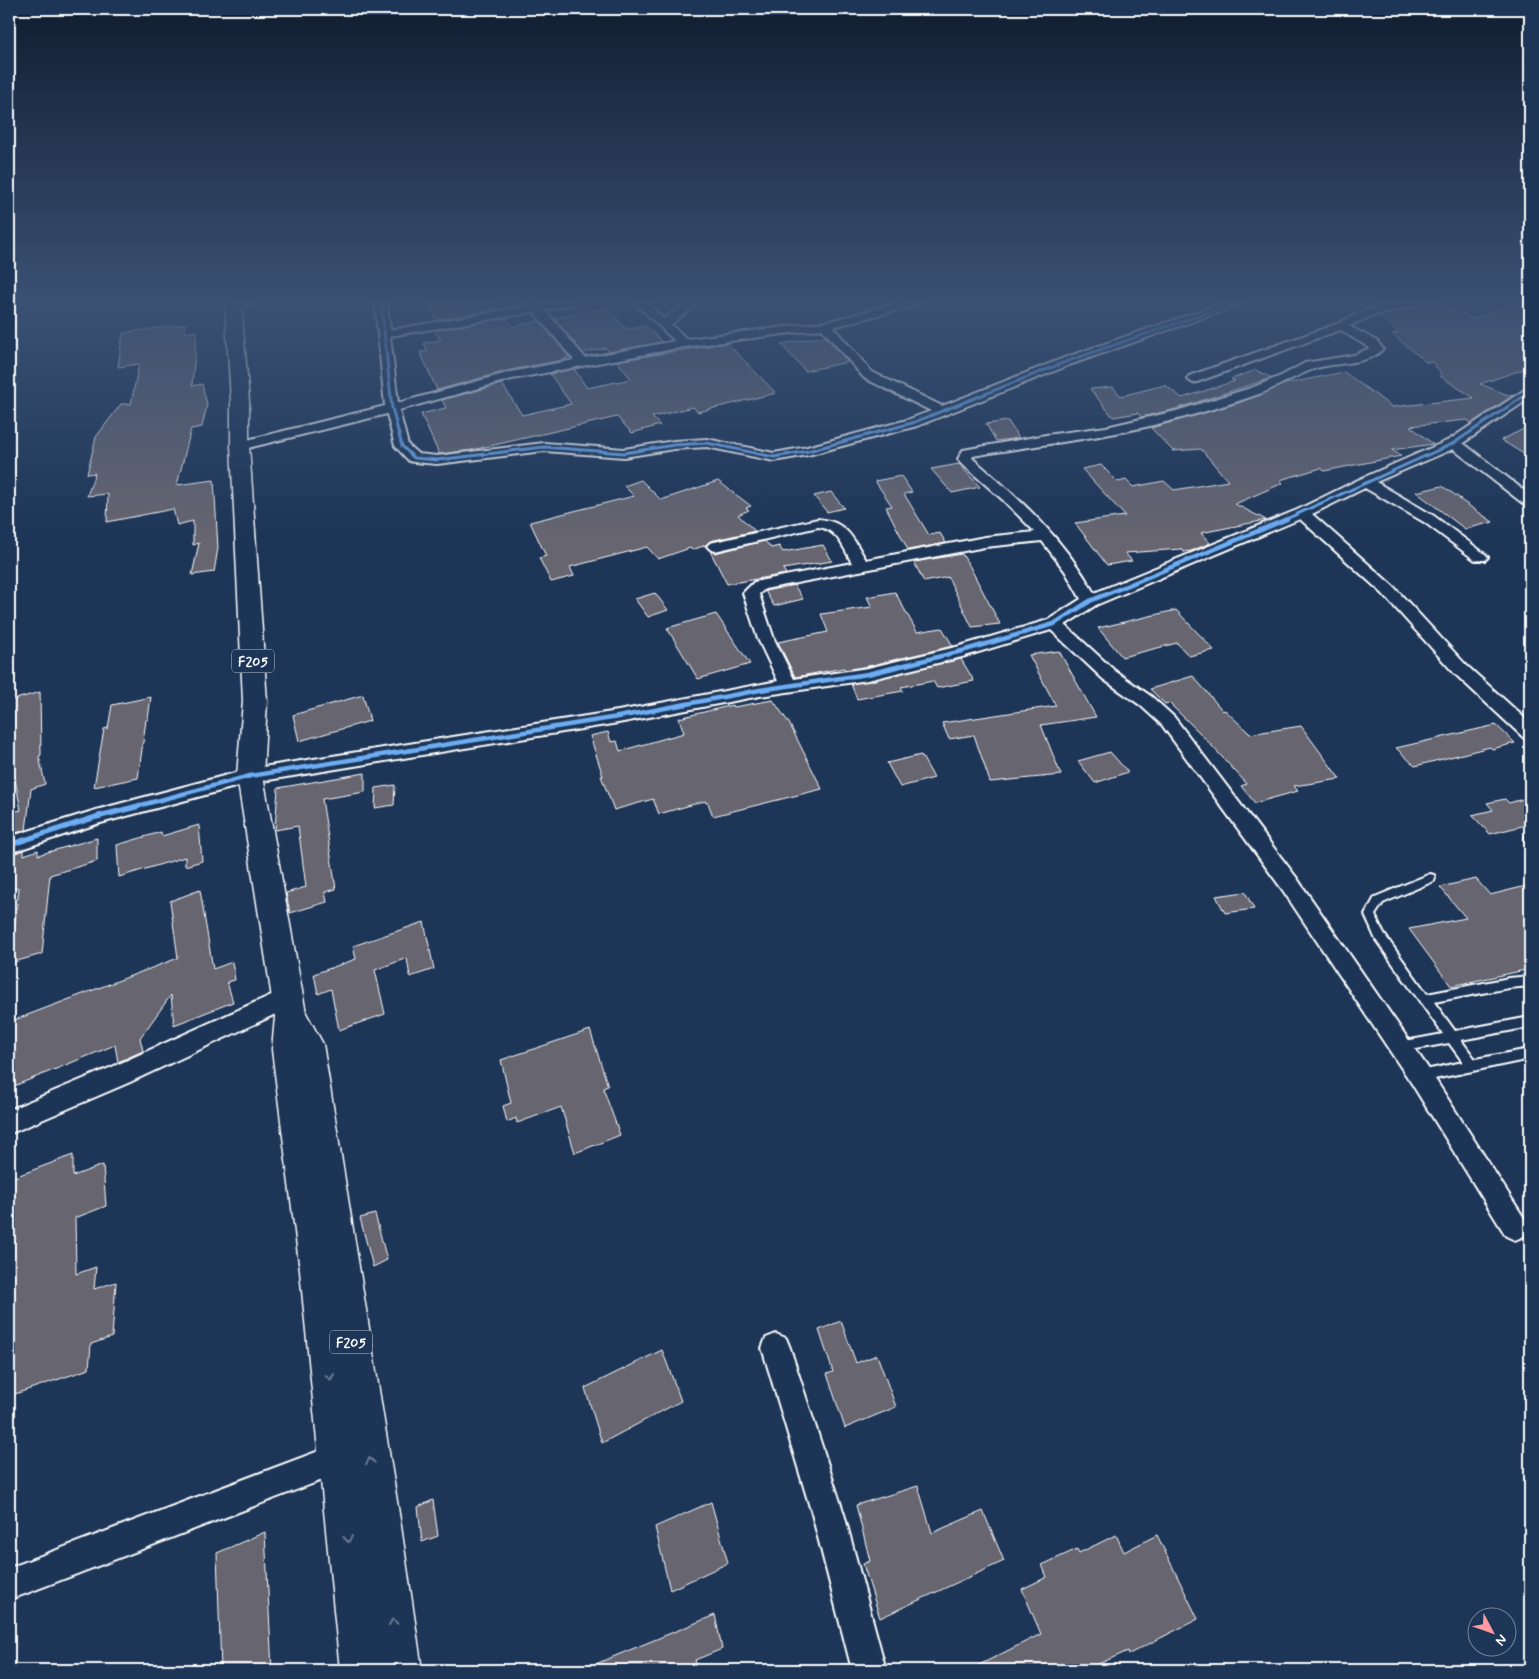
<svg xmlns="http://www.w3.org/2000/svg" width="1539" height="1679" viewBox="0 0 1539 1679" font-family="Mynerve,sans-serif">
	<style>
		.building { fill: #666570; stroke: #fff }
		.lines { fill: none; stroke-linecap: round; stroke-linejoin: round }
		.lane-casing { stroke: #fff; stroke-width: 4 }
		.street-casing { stroke: #fff; stroke-width: 4 }
		.primary-casing { stroke: #fff; stroke-width: 3 }
		.lane { fill: #1d3557; fill-rule: evenodd }
		.street { fill: #1d3557; fill-rule: evenodd }
		.primary { fill: #1d3557; fill-rule: evenodd }
		.cycleway-far2-casing { stroke: #1d3557; stroke-width: 5 }
		.cycleway-far1-casing { stroke: #1d3557; stroke-width: 7 }
		.cycleway-casing { stroke: #1d3557; stroke-width: 9 }
		.cycleway-far2 { stroke: #6dadf4; stroke-width: 3 }
		.cycleway-far1 { stroke: #6dadf4; stroke-width: 4.5 }
		.cycleway { stroke: #6dadf4; stroke-width: 5.5 }
		.oneway { stroke: #6c7c92 }
		.labels { text-anchor: middle; stroke-width: 4.5; stroke-linejoin: round; paint-order: stroke }
		.shield { fill: #1d3557; stroke: #bbc2cd; stroke-width: 1 }
		.shield-label { font-size: 14px; font-weight: bold; fill: #fff }
	</style>
	<rect width="100%" height="100%" fill="#1d3557"/>
	<filter id="ink" filterUnits="userSpaceOnUse"><feTurbulence type="fractalNoise" baseFrequency=".02" numOctaves="2"/><feDisplacementMap in="SourceGraphic" scale="10" xChannelSelector="R" yChannelSelector="G"/><feConvolveMatrix kernelMatrix="1 2 1 2 8 2 1 2 1" color-interpolation-filters="sRGB"/></filter>
	<g filter="url(#ink)">
		<!-- building -->
		<g class="building">
			<path d="M 426,302 L 494,302 L 499,309 L 437,320 Z"/>
			<path d="M 1422,302 L 1440,302 L 1459,314 L 1463,313 L 1472,319 L 1523,302 L 1530,302 L 1530,367 L 1480,384 L 1508,395 L 1515,394 L 1472,423 L 1467,420 L 1410,426 L 1433,444 L 1392,450 L 1401,456 L 1324,471 L 1321,468 L 1280,480 L 1283,483 L 1235,504 L 1266,520 L 1201,533 L 1210,543 L 1191,551 L 1183,552 L 1181,549 L 1125,553 L 1132,561 L 1107,565 L 1075,523 L 1125,516 L 1082,469 L 1101,465 L 1118,482 L 1126,480 L 1133,487 L 1164,481 L 1174,490 L 1228,481 L 1201,449 L 1173,451 L 1151,428 L 1241,402 L 1285,384 L 1344,372 L 1392,407 L 1474,398 L 1440,376 L 1441,373 L 1432,362 L 1426,362 L 1392,334 L 1399,333 L 1380,316 L 1419,306 Z"/>
			<path d="M 607,308 L 625,328 L 630,329 L 646,326 L 662,342 L 609,352 L 606,348 L 583,353 L 554,318 Z"/>
			<path d="M 506,318 L 513,327 L 539,321 L 569,357 L 566,357 L 567,359 L 510,370 L 437,390 L 420,352 L 428,351 L 424,343 L 441,340 L 434,330 Z"/>
			<path d="M 186,324 L 185,333 L 197,331 L 192,386 L 202,384 L 207,405 L 202,427 L 191,429 L 177,485 L 214,480 L 218,548 L 214,572 L 192,575 L 199,543 L 193,545 L 193,521 L 177,525 L 173,509 L 107,522 L 108,494 L 87,496 L 95,473 L 87,474 L 96,437 L 121,404 L 131,404 L 139,364 L 118,367 L 123,333 Z"/>
			<path d="M 825,336 L 848,362 L 805,371 L 781,344 Z"/>
			<path d="M 727,343 L 776,393 L 698,412 L 693,407 L 652,417 L 660,425 L 632,433 L 617,417 L 472,450 L 439,454 L 421,414 L 446,408 L 442,400 L 502,384 L 522,415 L 571,404 L 550,374 L 574,369 L 587,388 L 631,379 L 617,361 Z"/>
			<path d="M 1256,370 L 1271,378 L 1176,409 L 1141,417 L 1138,413 L 1113,417 L 1090,389 L 1113,387 L 1121,396 L 1165,385 L 1182,398 L 1235,381 L 1231,379 Z"/>
			<path d="M 1008,421 L 1019,438 L 996,441 L 986,424 Z"/>
			<path d="M 1530,426 L 1530,458 L 1501,440 Z"/>
			<path d="M 959,464 L 980,487 L 952,493 L 931,469 Z"/>
			<path d="M 901,476 L 912,492 L 904,494 L 929,535 L 940,533 L 946,543 L 908,550 L 886,507 L 892,506 L 875,481 Z"/>
			<path d="M 641,480 L 661,500 L 718,481 L 751,506 L 746,508 L 749,510 L 738,515 L 755,531 L 710,541 L 706,545 L 692,550 L 690,548 L 658,559 L 647,547 L 570,567 L 574,576 L 551,582 L 539,558 L 546,556 L 530,522 L 634,496 L 624,486 Z"/>
			<path d="M 1442,486 L 1461,499 L 1459,499 L 1493,522 L 1465,529 L 1416,492 Z"/>
			<path d="M 831,492 L 844,508 L 827,512 L 814,496 Z"/>
			<path d="M 765,541 L 771,548 L 779,546 L 783,552 L 823,545 L 832,561 L 783,569 L 786,574 L 727,584 L 710,551 L 715,553 Z"/>
			<path d="M 962,554 L 970,567 L 1000,624 L 972,627 L 948,577 L 924,582 L 914,562 Z"/>
			<path d="M 794,585 L 803,599 L 774,606 L 765,591 Z"/>
			<path d="M 895,592 L 917,632 L 942,628 L 953,646 L 868,666 L 845,670 L 844,668 L 795,677 L 778,642 L 828,632 L 821,614 L 872,607 L 867,597 Z"/>
			<path d="M 655,593 L 668,610 L 648,617 L 635,599 Z"/>
			<path d="M 1176,610 L 1214,650 L 1189,656 L 1177,643 L 1122,657 L 1098,628 Z"/>
			<path d="M 716,614 L 750,664 L 698,679 L 667,628 Z"/>
			<path d="M 1059,651 L 1096,717 L 1041,725 L 1061,775 L 990,782 L 974,735 L 949,739 L 942,723 L 1056,706 L 1029,655 Z"/>
			<path d="M 961,659 L 974,681 L 937,688 L 933,681 L 901,687 L 903,691 L 857,699 L 851,684 Z"/>
			<path d="M 1193,676 L 1223,711 L 1225,710 L 1250,734 L 1301,726 L 1340,779 L 1294,786 L 1298,791 L 1255,803 L 1241,786 L 1247,784 L 1199,732 L 1169,703 L 1165,704 L 1150,689 Z"/>
			<path d="M 40,692 L 41,755 L 39,756 L 45,784 L 31,789 L 26,830 L 9,835 L 9,813 L 21,810 L 14,775 L 9,776 L 9,701 Z"/>
			<path d="M 363,695 L 370,721 L 299,741 L 293,715 Z"/>
			<path d="M 151,697 L 148,719 L 146,720 L 138,778 L 94,787 L 104,729 L 108,728 L 112,705 Z"/>
			<path d="M 773,700 L 789,723 L 822,789 L 713,816 L 708,803 L 706,803 L 705,801 L 659,814 L 653,799 L 614,810 L 601,776 L 603,776 L 590,736 L 608,732 L 611,742 L 617,741 L 620,751 L 684,733 L 679,718 L 733,705 L 734,707 Z"/>
			<path d="M 1496,725 L 1515,743 L 1492,749 L 1490,747 L 1415,766 L 1396,748 Z"/>
			<path d="M 1110,752 L 1128,772 L 1095,783 L 1078,761 Z"/>
			<path d="M 921,755 L 934,778 L 900,787 L 887,763 Z"/>
			<path d="M 365,773 L 365,792 L 322,799 L 336,889 L 325,892 L 327,902 L 290,913 L 286,893 L 306,887 L 298,826 L 275,830 L 278,788 Z"/>
			<path d="M 395,785 L 394,805 L 375,808 L 376,788 Z"/>
			<path d="M 1530,797 L 1530,824 L 1490,834 L 1472,815 L 1493,810 L 1487,803 L 1505,799 L 1509,803 Z"/>
			<path d="M 199,825 L 202,861 L 185,866 L 185,857 L 119,877 L 117,845 L 161,832 L 162,836 Z"/>
			<path d="M 97,838 L 97,861 L 50,875 L 42,954 L 10,963 L 19,888 L 9,887 L 9,855 L 24,850 L 24,855 L 38,850 L 38,855 Z"/>
			<path d="M 1476,879 L 1490,895 L 1530,885 L 1530,969 L 1451,986 L 1409,929 L 1466,918 L 1440,887 Z"/>
			<path d="M 200,890 L 213,969 L 232,962 L 235,980 L 227,982 L 233,1002 L 174,1025 L 171,995 L 140,1038 L 143,1051 L 118,1062 L 115,1045 L 9,1088 L 9,1022 L 178,958 L 170,901 Z"/>
			<path d="M 1245,892 L 1254,909 L 1225,913 L 1216,896 Z"/>
			<path d="M 424,922 L 434,969 L 410,977 L 407,958 L 375,970 L 385,1014 L 339,1030 L 331,989 L 318,994 L 314,974 L 356,959 L 353,946 Z"/>
			<path d="M 590,1030 L 608,1086 L 603,1088 L 620,1135 L 575,1153 L 561,1107 L 517,1123 L 516,1118 L 507,1122 L 503,1106 L 511,1103 L 501,1060 Z"/>
			<path d="M 73,1155 L 73,1176 L 103,1165 L 106,1206 L 75,1218 L 76,1274 L 96,1267 L 94,1289 L 116,1282 L 112,1337 L 91,1344 L 89,1369 L 9,1396 L 9,1179 Z"/>
			<path d="M 375,1214 L 387,1260 L 373,1267 L 360,1218 Z"/>
			<path d="M 841,1321 L 856,1363 L 877,1355 L 896,1407 L 845,1428 L 827,1374 L 833,1372 L 819,1330 Z"/>
			<path d="M 662,1350 L 681,1401 L 602,1443 L 585,1388 Z"/>
			<path d="M 918,1486 L 932,1533 L 983,1511 L 1004,1561 L 880,1618 L 863,1564 L 870,1561 L 856,1505 Z"/>
			<path d="M 433,1500 L 438,1536 L 422,1542 L 418,1507 Z"/>
			<path d="M 711,1502 L 728,1563 L 670,1590 L 655,1527 Z"/>
			<path d="M 265,1532 L 272,1670 L 221,1670 L 217,1553 Z"/>
			<path d="M 1116,1535 L 1124,1552 L 1157,1535 L 1198,1619 L 1129,1654 L 1128,1651 L 1085,1670 L 969,1670 L 1041,1634 L 1022,1589 L 1047,1577 L 1042,1565 L 1077,1549 L 1079,1553 Z"/>
			<path d="M 715,1615 L 722,1649 L 695,1660 L 698,1670 L 581,1670 Z"/>
		</g>
		<g class="lines">
			<!-- lane casing -->
			<g class="lane-casing">
				<g id="lane">
					<path d="M 1530,835 L 1530,844 L 1526,843 L 1525,840 L 1526,836 Z"/>
					<path d="M 1430,874 L 1434,875 L 1435,878 L 1434,881 L 1383,903 L 1375,915 L 1384,934 L 1427,994 L 1509,978 L 1530,976 L 1530,986 L 1509,988 L 1434,1002 L 1455,1031 L 1530,1017 L 1530,1027 L 1461,1040 L 1475,1059 L 1530,1049 L 1530,1059 L 1420,1082 L 1416,1080 L 1414,1076 L 1416,1072 L 1463,1062 L 1449,1043 L 1400,1052 L 1396,1051 L 1394,1047 L 1396,1043 L 1400,1042 L 1443,1034 L 1376,940 L 1365,915 L 1375,897 Z"/>
				</g>
			</g>
			<!-- street casing -->
			<g class="street-casing">
				<g id="street">
					<path d="M 251,302 L 250,304 L 233,308 L 227,305 L 231,302 Z"/>
					<path d="M 375,302 L 387,302 L 390,330 L 529,306 L 527,302 L 538,302 L 540,304 L 576,302 L 571,305 L 545,310 L 585,358 L 675,341 L 634,302 L 646,302 L 664,319 L 686,302 L 698,302 L 671,325 L 687,339 L 825,322 L 902,302 L 921,302 L 920,304 L 833,327 L 872,372 L 942,406 L 1064,358 L 1226,302 L 1243,302 L 1242,304 L 1072,364 L 917,426 L 808,455 L 774,461 L 707,447 L 674,449 L 624,457 L 544,451 L 437,464 L 414,462 L 409,461 L 395,446 L 387,414 L 240,450 L 235,449 L 233,446 L 235,443 L 385,406 ZM 534,312 L 574,360 L 511,372 L 398,403 L 390,336 ZM 822,329 L 864,378 L 931,411 L 907,420 L 807,447 L 774,453 L 707,439 L 674,441 L 624,449 L 544,443 L 437,456 L 418,454 L 408,445 L 399,410 L 512,379 L 684,347 Z"/>
					<path d="M 1399,302 L 1420,302 L 1419,304 L 1372,316 L 1349,326 L 1377,341 L 1383,349 C 1367,367 1331,361 1311,370 C 1293,377 1278,387 1259,394 C 1210,411 1157,426 1105,435 C 1061,443 1017,448 973,456 L 972,458 C 1019,498 1064,539 1094,593 L 1297,510 L 1360,479 L 1449,440 L 1526,389 L 1530,388 L 1530,398 L 1463,443 L 1530,495 L 1530,506 L 1525,505 L 1453,449 L 1376,482 L 1434,516 L 1485,554 L 1488,557 L 1485,560 L 1475,560 L 1424,522 L 1365,488 L 1312,514 L 1394,587 L 1466,665 L 1530,723 L 1530,739 L 1524,738 L 1454,673 L 1382,593 L 1300,519 L 1096,605 L 1065,625 L 1115,671 L 1152,697 L 1174,717 L 1296,877 L 1428,1068 L 1524,1218 L 1528,1227 L 1524,1236 L 1515,1240 L 1506,1236 L 1412,1084 L 1282,889 L 1162,725 L 1140,705 L 1103,679 L 1051,630 L 962,657 L 868,680 L 760,696 L 618,723 L 250,783 L 97,824 L 9,853 L 9,837 L 96,810 L 250,769 L 618,711 L 778,681 L 758,639 L 743,593 L 754,582 L 852,563 C 844,548 837,529 818,527 L 715,551 L 710,549 L 707,546 L 710,543 L 818,519 C 846,521 853,538 866,560 L 985,537 L 1035,532 L 1003,500 L 960,462 L 958,459 L 963,450 L 1046,435 L 1106,427 L 1176,411 L 1251,388 L 1281,376 L 1305,363 L 1354,355 L 1370,348 L 1340,330 L 1197,382 L 1193,383 L 1187,379 L 1189,376 L 1337,324 L 1363,311 ZM 1042,541 L 1065,571 L 1081,599 L 1048,620 L 960,646 L 868,668 L 794,679 L 774,639 L 759,594 L 765,589 L 985,547 Z"/>
					<path d="M 287,988 L 295,991 L 298,998 L 295,1005 L 128,1083 L 9,1134 L 9,1110 L 112,1067 Z"/>
					<path d="M 776,1334 L 786,1338 L 790,1348 L 844,1514 L 886,1670 L 852,1670 L 812,1514 L 762,1348 L 766,1338 Z"/>
					<path d="M 340,1443 L 351,1447 L 355,1458 L 351,1469 L 9,1600 L 9,1568 Z"/>
				</g>
			</g>
			<!-- primary casing -->
			<g class="primary-casing">
				<path id="primary" d="M 225,302 L 241,302 L 249,401 L 249,446 L 267,701 L 263,776 L 306,1013 L 323,1044 L 401,1526 L 422,1670 L 340,1670 L 300,1271 L 272,1050 L 275,1017 L 237,776 L 243,701 L 231,446 L 231,401 Z"/>
			</g>
			<!-- lane -->
			<use href="#lane" class="lane"/>
			<!-- street -->
			<use href="#street" class="street"/>
			<!-- primary -->
			<use href="#primary" class="primary"/>
			<!-- cycleway-far2 casing -->
			<g class="cycleway-far2-casing">
				<g id="cycleway-far2">
					<path d="M 381,302 L 392,408 L 402,446 L 414,458 L 437,460 L 544,447 L 624,453 L 674,445 L 707,443 L 774,457 L 808,451 L 912,423 L 1068,361 L 1238,302"/>
					<path d="M 1284,520 L 1454,443 L 1530,392"/>
				</g>
			</g>
			<!-- cycleway-far1 casing -->
			<g class="cycleway-far1-casing">
				<path id="cycleway-far1" d="M 134,807 L 250,776 L 618,717 L 760,690 L 868,674 L 962,651 L 1054,624 L 1090,601 L 1287,519"/>
			</g>
			<!-- cycleway casing -->
			<g class="cycleway-casing">
				<path id="cycleway" d="M 9,845 L 96,817 L 139,806"/>
			</g>
			<!-- cycleway-far2 -->
			<use href="#cycleway-far2" class="cycleway-far2"/>
			<!-- cycleway-far1 -->
			<use href="#cycleway-far1" class="cycleway-far1"/>
			<!-- cycleway -->
			<use href="#cycleway" class="cycleway"/>
		</g>
		<!-- one-way arrows -->
		<defs><path id="oneway-chevron" d="M-2-3.5L2.5 0L-2 3.5" fill="none" stroke-width="1.6" stroke-linecap="round" stroke-linejoin="round" transform="scale(1.25)"/></defs>
		<g class="oneway">
			<use href="#oneway-chevron" transform="translate(330 1377) rotate(84)"/>
			<use href="#oneway-chevron" transform="translate(370 1461) rotate(-99)"/>
			<use href="#oneway-chevron" transform="translate(348 1539) rotate(84)"/>
			<use href="#oneway-chevron" transform="translate(393 1622) rotate(-98)"/>
		</g>
	</g>
	<!-- sky -->
	<linearGradient id="sky" x2="0" y2="1"><stop stop-color="#101d30"/><stop offset="0.56" stop-color="#3a5174"/><stop offset="1" stop-color="#3a5174" stop-opacity="0"/></linearGradient>
	<rect width="1539" height="537" fill="url(#sky)"/>
	<g class="labels">
		<!-- shield labels -->
		<g class="shield">
			<rect x="232" y="649.5" width="42" height="23" rx="4"/>
			<rect x="330" y="1330.5" width="42" height="23" rx="4"/>
		</g>
		<g class="shield-label">
			<text x="253" y="666">F205</text>
			<text x="351" y="1347">F205</text>
		</g>
	</g>
	<!-- margin -->
	<rect width="1539" height="1679" fill="none" stroke="#1d3557" stroke-width="30"/>
	<rect x="15" y="15" width="1509" height="1649" fill="none" stroke="#fff" stroke-width="2" filter="url(#ink)"/>
	<!-- north arrow -->
	<g transform="translate(1492 1632) rotate(131)"><circle r="24" fill="#1d3557" stroke="#77869a"/>
	<path d="M0-4L9 19L0 12L-9 19Z" fill="#ff9aa2"/>
	<text y="-8" font-size="14" font-weight="bold" text-anchor="middle" fill="#ffffff">N</text>
	</g>
</svg>
